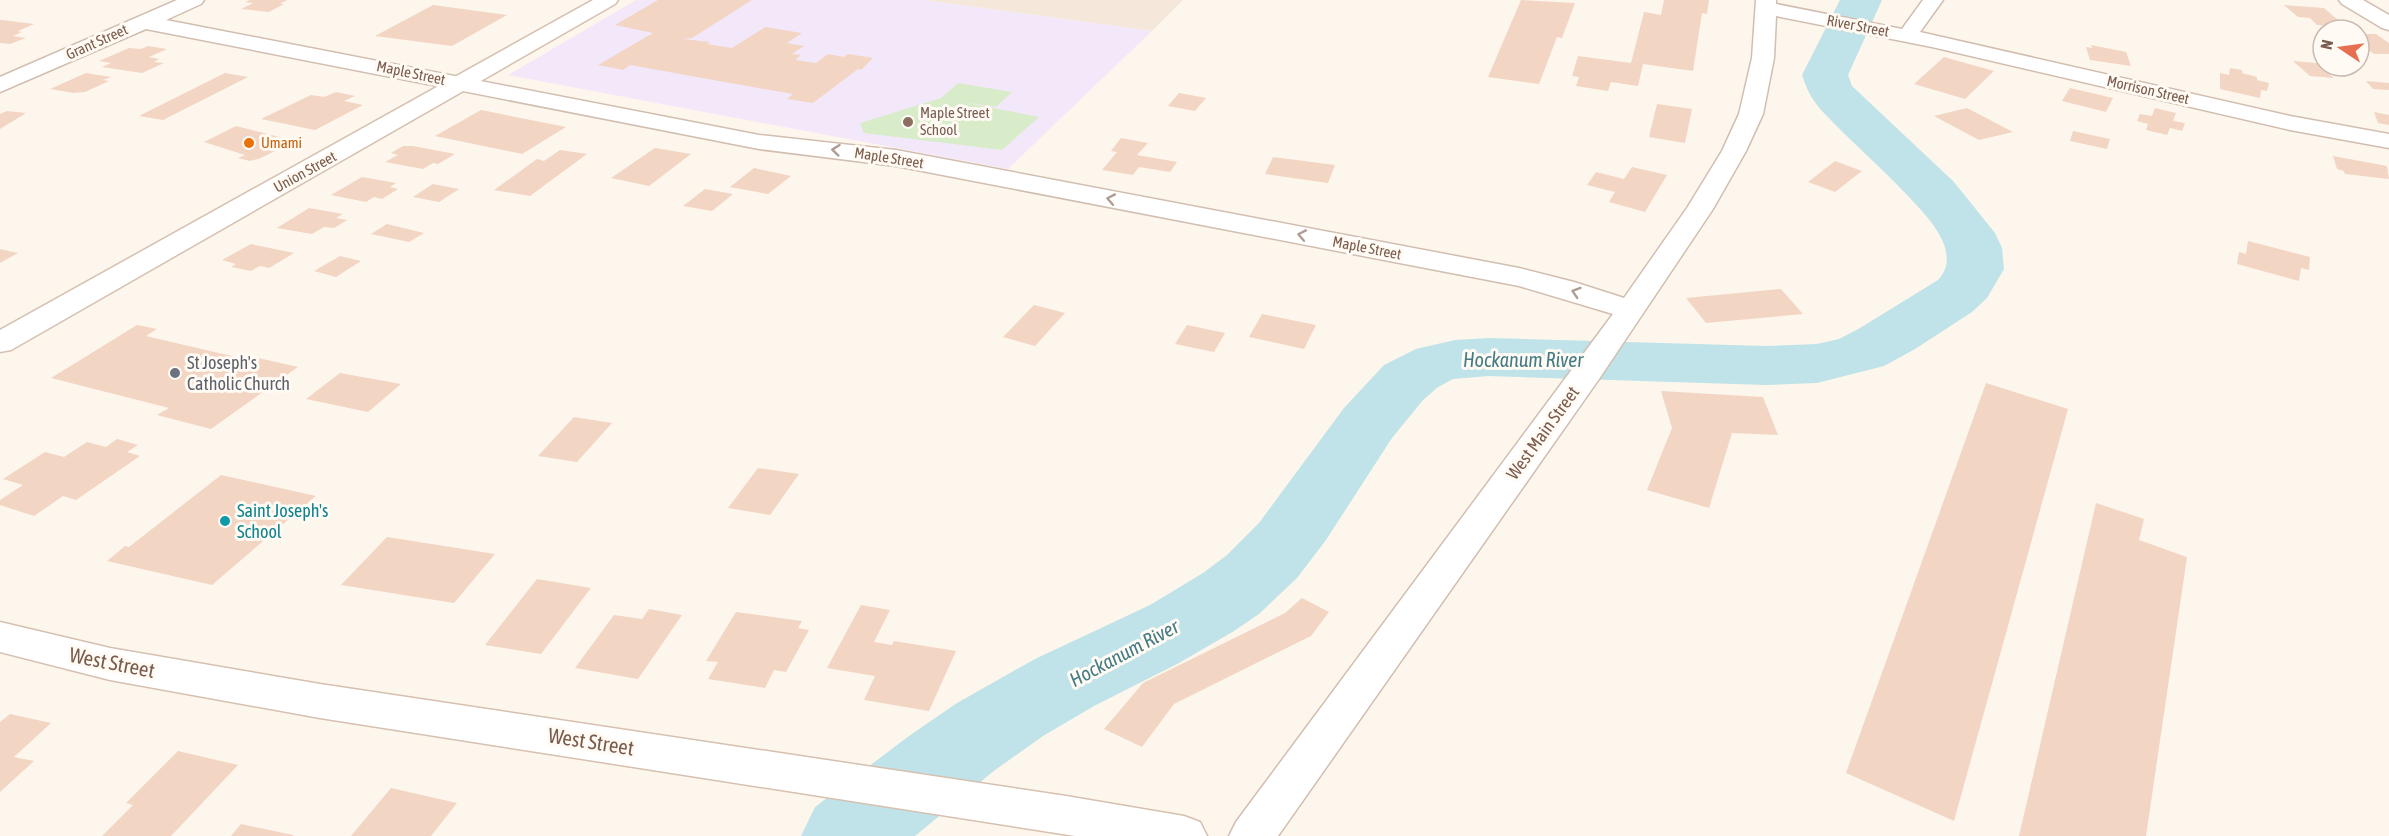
<svg xmlns="http://www.w3.org/2000/svg" width="2389" height="836" viewBox="0 0 2389 836" font-family="'Asap Condensed',sans-serif">
	<style>
		.residential { fill: #f5e8da }
		.education { fill: #f3e8fa }
		.green { fill: #d8ecc9 }
		.lines { fill: none; stroke-linecap: round; stroke-linejoin: round }
		.river { fill: #bfe3e8; fill-rule: evenodd }
		.building { fill: #f3d5c3 }
		.minor-casing { stroke: #d1beb0; stroke-width: 3 }
		.secondary-casing { stroke: #d6c0b0; stroke-width: 3 }
		.minor { fill: #fff; fill-rule: evenodd }
		.secondary { fill: #fff; fill-rule: evenodd }
		.oneway { stroke: #af9d94 }
		.education-dot { fill: #8d6e63; stroke: #fffaf3; stroke-width: 2 }
		.food-dot { fill: #e8710a; stroke: #fffaf3; stroke-width: 2 }
		.worship-dot { fill: #6b7280; stroke: #fffaf3; stroke-width: 2 }
		.culture-dot { fill: #0f9aa8; stroke: #fffaf3; stroke-width: 2 }
		.labels { text-anchor: middle; stroke-width: 6; stroke-linejoin: round; paint-order: stroke }
		.far-street-label { font-size: 15px; fill: #7a5c4d; stroke: #fffaf3 }
		.far-education-label { font-size: 15px; fill: #785e54; stroke: #fffaf3; text-anchor: start }
		.far-food-label { font-size: 15px; fill: #c56008; stroke: #fffaf3; text-anchor: start }
		.worship-label { font-size: 18px; fill: #5b616d; stroke: #fffaf3; text-anchor: start }
		.street-label { font-size: 18px; fill: #7a5c4d; stroke: #fffaf3 }
		.culture-label { font-size: 18px; fill: #0d838f; stroke: #fffaf3; text-anchor: start }
		.water-label { font-size: 20px; font-style: italic; fill: #437c86; stroke: #fffaf3 }
		.near-street-label { font-size: 21px; fill: #7a5c4d; stroke: #fffaf3 }
	</style>
	<rect width="100%" height="100%" fill="#fdf6ec"/>
	<!-- residential -->
	<path class="residential" d="M 923,0 L 1183,0 L 1152,31 Z"/>
	<!-- education -->
	<path class="education" d="M 636,0 L 923,0 L 1152,31 L 1008,169 L 508,75 Z"/>
	<!-- green -->
	<path class="green" d="M 958,83 L 1012,92 L 996,107 L 963,102 L 1039,117 L 1002,150 L 864,133 L 860,123 L 941,98 Z"/>
	<g class="lines">
		<!-- river -->
		<path class="river" d="M 1840,0 L 1882,0 L 1848,75 L 1852,86 L 1954,182 L 1995,233 L 2002,248 L 2004,269 L 1987,298 L 1972,312 L 1915,349 L 1884,366 L 1817,383 L 1766,385 L 1489,376 L 1453,379 L 1438,387 L 1423,400 L 1392,438 L 1326,540 L 1297,578 L 1259,614 L 1234,631 L 1179,663 L 1094,706 L 1043,736 L 995,770 L 915,836 L 801,836 L 815,807 L 909,736 L 957,703 L 1035,659 L 1150,605 L 1203,573 L 1227,555 L 1259,523 L 1344,408 L 1384,365 L 1416,349 L 1455,340 L 1489,338 L 1766,346 L 1817,344 L 1839,339 L 1860,328 L 1938,280 C 1951,267 1948,249 1939,234 C 1932,221 1920,209 1910,198 C 1882,168 1850,141 1822,111 C 1812,100 1806,88 1802,75 Z"/>
	</g>
	<!-- building -->
	<g class="building">
		<path d="M 250,0 L 287,0 L 280,4 L 284,4 L 269,12 L 241,9 L 253,3 L 245,2 Z"/>
		<path d="M 658,0 L 752,0 L 692,38 L 683,39 L 710,42 L 707,44 L 732,48 L 765,27 L 802,33 L 787,43 L 804,46 L 792,54 L 801,55 L 795,60 L 816,63 L 828,54 L 844,57 L 848,54 L 873,58 L 861,70 L 858,69 L 813,103 L 787,99 L 793,94 L 730,83 L 630,65 L 623,70 L 598,65 L 653,33 L 615,25 Z"/>
		<path d="M 1521,0 L 1575,3 L 1562,38 L 1557,37 L 1539,84 L 1488,77 Z"/>
		<path d="M 1664,0 L 1709,0 L 1707,14 L 1702,13 L 1693,71 L 1643,64 L 1638,86 L 1611,82 L 1608,91 L 1576,86 L 1579,77 L 1572,76 L 1578,56 L 1631,63 L 1644,12 L 1661,15 Z"/>
		<path d="M 433,5 L 507,15 L 452,46 L 375,36 Z"/>
		<path d="M 2284,5 L 2324,8 L 2346,27 L 2317,25 L 2310,18 L 2298,17 Z"/>
		<path d="M 0,20 L 2,20 L 34,24 L 18,31 L 22,32 L 13,36 L 26,38 L 10,44 L 0,43 Z"/>
		<path d="M 2359,34 L 2376,34 L 2389,43 L 2389,54 L 2374,54 L 2359,43 Z"/>
		<path d="M 2091,45 L 2126,52 L 2131,66 L 2090,60 L 2086,47 L 2092,48 Z"/>
		<path d="M 148,46 L 167,49 L 149,57 L 159,59 L 154,62 L 164,63 L 142,73 L 102,67 L 111,63 L 99,61 L 129,48 L 141,49 Z"/>
		<path d="M 1944,57 L 1994,71 L 1965,99 L 1914,84 Z"/>
		<path d="M 2293,61 L 2317,63 L 2334,78 L 2310,76 Z"/>
		<path d="M 2230,68 L 2242,70 L 2242,73 L 2257,77 L 2257,80 L 2269,83 L 2267,91 L 2261,90 L 2260,98 L 2220,89 L 2220,73 L 2229,75 Z"/>
		<path d="M 86,73 L 111,77 L 103,80 L 109,81 L 85,92 L 74,93 L 50,89 Z"/>
		<path d="M 225,73 L 248,77 L 163,120 L 139,116 Z"/>
		<path d="M 2366,81 L 2389,83 L 2389,90 L 2373,89 Z"/>
		<path d="M 2070,88 L 2113,98 L 2106,112 L 2062,101 Z"/>
		<path d="M 336,92 L 355,96 L 344,101 L 363,105 L 315,130 L 261,119 L 311,95 L 324,97 Z"/>
		<path d="M 1179,93 L 1206,98 L 1195,111 L 1168,106 Z"/>
		<path d="M 1657,104 L 1692,109 L 1685,143 L 1649,137 Z"/>
		<path d="M 1967,108 L 2013,132 L 1979,140 L 1934,116 Z"/>
		<path d="M 2155,108 L 2176,113 L 2173,121 L 2185,123 L 2182,131 L 2170,128 L 2167,135 L 2146,130 L 2148,124 L 2137,121 L 2140,114 L 2152,116 Z"/>
		<path d="M 481,110 L 566,127 L 522,154 L 435,136 Z"/>
		<path d="M 7,111 L 26,113 L 0,129 L 0,114 Z"/>
		<path d="M 2374,112 L 2389,115 L 2389,125 L 2378,123 Z"/>
		<path d="M 236,126 L 295,141 L 261,158 L 250,161 L 238,158 L 245,155 L 204,142 Z"/>
		<path d="M 2073,131 L 2110,139 L 2107,149 L 2070,141 Z"/>
		<path d="M 1121,138 L 1148,143 L 1137,155 L 1177,162 L 1170,172 L 1139,167 L 1133,175 L 1102,170 L 1117,152 L 1111,151 Z"/>
		<path d="M 403,146 L 413,146 L 455,154 L 438,164 L 433,163 L 423,169 L 385,162 L 398,155 L 391,153 Z"/>
		<path d="M 655,148 L 691,154 L 649,186 L 611,178 Z"/>
		<path d="M 560,150 L 587,154 L 530,196 L 494,190 L 537,159 L 544,161 Z"/>
		<path d="M 2333,156 L 2387,166 L 2389,179 L 2345,174 L 2344,171 L 2337,169 Z"/>
		<path d="M 1273,157 L 1335,165 L 1328,183 L 1265,174 Z"/>
		<path d="M 1835,161 L 1862,171 L 1835,192 L 1808,182 Z"/>
		<path d="M 1632,167 L 1667,175 L 1645,212 L 1609,202 L 1615,192 L 1587,185 L 1596,172 L 1624,179 Z"/>
		<path d="M 754,168 L 791,176 L 768,194 L 730,187 Z"/>
		<path d="M 362,177 L 396,183 L 390,187 L 398,189 L 382,199 L 374,197 L 366,202 L 331,195 Z"/>
		<path d="M 433,184 L 459,189 L 439,202 L 413,197 Z"/>
		<path d="M 705,189 L 733,194 L 712,211 L 683,206 Z"/>
		<path d="M 309,208 L 343,214 L 336,218 L 347,220 L 334,228 L 324,227 L 312,234 L 277,228 Z"/>
		<path d="M 387,224 L 424,233 L 409,242 L 371,234 Z"/>
		<path d="M 2248,241 L 2310,257 L 2309,270 L 2301,268 L 2299,281 L 2237,264 L 2239,252 L 2246,254 Z"/>
		<path d="M 251,244 L 294,253 L 269,268 L 260,266 L 251,271 L 231,267 L 236,264 L 222,260 Z"/>
		<path d="M 0,249 L 18,253 L 0,263 Z"/>
		<path d="M 340,256 L 361,261 L 336,277 L 314,271 Z"/>
		<path d="M 1781,289 L 1803,314 L 1706,323 L 1686,298 Z"/>
		<path d="M 1034,305 L 1065,313 L 1035,346 L 1003,337 Z"/>
		<path d="M 1262,314 L 1316,325 L 1304,349 L 1249,337 Z"/>
		<path d="M 137,325 L 157,329 L 146,336 L 240,358 L 245,355 L 298,367 L 211,429 L 157,415 L 169,408 L 51,378 Z"/>
		<path d="M 1187,325 L 1225,333 L 1214,352 L 1175,344 Z"/>
		<path d="M 340,373 L 401,384 L 368,412 L 306,399 Z"/>
		<path d="M 1986,383 L 2068,409 L 1954,821 L 1846,773 Z"/>
		<path d="M 1661,391 L 1763,397 L 1778,435 L 1732,433 L 1709,508 L 1647,490 L 1672,428 Z"/>
		<path d="M 574,417 L 612,423 L 577,462 L 538,456 Z"/>
		<path d="M 117,439 L 138,445 L 127,452 L 140,456 L 76,500 L 63,496 L 34,516 L 0,505 L 0,500 L 23,485 L 3,479 L 45,452 L 64,457 L 87,442 L 106,447 Z"/>
		<path d="M 758,468 L 799,474 L 770,515 L 728,508 Z"/>
		<path d="M 221,475 L 316,496 L 212,585 L 107,561 L 125,546 L 129,547 Z"/>
		<path d="M 2096,503 L 2144,519 L 2139,540 L 2187,557 L 2146,836 L 2019,836 Z"/>
		<path d="M 387,537 L 495,554 L 454,603 L 341,585 Z"/>
		<path d="M 537,579 L 591,588 L 541,654 L 485,645 Z"/>
		<path d="M 1302,598 L 1329,612 L 1311,636 L 1174,704 L 1142,747 L 1104,729 L 1143,683 L 1285,613 Z"/>
		<path d="M 861,605 L 890,610 L 874,642 L 892,645 L 894,641 L 956,651 L 929,711 L 864,700 L 875,676 L 827,668 Z"/>
		<path d="M 649,609 L 682,615 L 638,679 L 575,668 L 614,615 L 642,619 Z"/>
		<path d="M 736,612 L 802,621 L 798,628 L 809,630 L 786,672 L 774,670 L 765,688 L 708,679 L 718,662 L 706,661 Z"/>
		<path d="M 10,714 L 51,723 L 14,757 L 34,761 L 0,792 L 0,722 Z"/>
		<path d="M 178,751 L 238,765 L 171,836 L 102,836 L 133,805 L 126,803 Z"/>
		<path d="M 391,788 L 457,803 L 431,836 L 351,836 Z"/>
		<path d="M 241,824 L 293,835 L 293,836 L 231,836 Z"/>
	</g>
	<g class="lines">
		<!-- minor casing -->
		<g class="minor-casing">
			<g id="minor">
				<path d="M 177,0 L 204,0 L 201,4 L 166,20 L 759,135 L 896,150 L 1519,268 L 1574,282 L 1624,298 L 1687,208 L 1722,151 L 1739,114 L 1752,58 L 1756,0 L 1776,0 L 1776,4 L 1902,29 L 1923,0 L 1943,0 L 1920,32 L 2290,116 L 2389,134 L 2389,148 L 2290,130 L 1932,47 L 1776,16 L 1774,58 L 1763,114 L 1746,151 L 1713,209 L 1599,379 L 1278,836 L 1229,836 L 1236,822 L 1613,314 L 1519,286 L 896,166 L 759,149 L 146,29 L 0,92 L 0,77 Z"/>
				<path d="M 2339,0 L 2363,0 L 2389,15 L 2389,30 L 2382,28 L 2342,4 Z"/>
			</g>
		</g>
		<!-- secondary casing -->
		<g class="secondary-casing">
			<g id="secondary">
				<path d="M 593,0 L 618,0 L 615,4 L 11,350 L 0,352 L 0,330 Z"/>
				<path d="M 0,622 L 110,648 L 320,684 L 1066,796 L 1184,816 L 1200,822 L 1207,836 L 1075,836 L 320,718 L 110,680 L 0,652 Z"/>
			</g>
		</g>
		<!-- minor -->
		<use href="#minor" class="minor"/>
		<!-- secondary -->
		<use href="#secondary" class="secondary"/>
	</g>
	<!-- one-way arrows -->
	<defs><path id="oneway-chevron" d="M-2-3.5L2.5 0L-2 3.5" fill="none" stroke-width="1.6" stroke-linecap="round" stroke-linejoin="round" transform="scale(1.5)"/></defs>
	<g class="oneway">
		<use href="#oneway-chevron" transform="translate(836 150) rotate(-174)"/>
		<use href="#oneway-chevron" transform="translate(1111 199) rotate(-169)"/>
		<use href="#oneway-chevron" transform="translate(1302 235) rotate(-169)"/>
		<use href="#oneway-chevron" transform="translate(1576 292) rotate(-162)"/>
	</g>
	<!-- markers -->
	<circle class="education-dot" cx="908" cy="122" r="6"/>
	<circle class="food-dot" cx="249" cy="143" r="6"/>
	<circle class="worship-dot" cx="175" cy="373" r="6"/>
	<circle class="culture-dot" cx="225" cy="521" r="6"/>
	<g class="labels">
		<!-- far-street labels -->
		<g class="far-street-label">
			<text transform="translate(1858 26) rotate(11)" y="5">River Street</text>
			<text transform="translate(97 42) rotate(-24)" y="5">Grant Street</text>
			<text transform="translate(411 73) rotate(12)" y="5">Maple Street</text>
			<text transform="translate(2148 90) rotate(13)" y="5">Morrison Street</text>
			<text transform="translate(889 158) rotate(9)" y="5">Maple Street</text>
			<text transform="translate(305 172) rotate(-29)" y="5">Union Street</text>
			<text transform="translate(1367 248) rotate(11)" y="5">Maple Street</text>
		</g>
		<!-- far-education labels -->
		<g class="far-education-label">
			<text x="920" y="118">Maple Street<tspan x="920" dy="17">School</tspan></text>
		</g>
		<!-- far-food labels -->
		<g class="far-food-label">
			<text x="261" y="148">Umami</text>
		</g>
		<!-- worship labels -->
		<g class="worship-label">
			<text x="187" y="369">St Joseph's<tspan x="187" dy="21">Catholic Church</tspan></text>
		</g>
		<!-- street labels -->
		<g class="street-label">
			<text transform="translate(1543 433) rotate(-54)" y="6">West Main Street</text>
		</g>
		<!-- culture labels -->
		<g class="culture-label">
			<text x="237" y="517">Saint Joseph's<tspan x="237" dy="21">School</tspan></text>
		</g>
		<!-- water labels -->
		<g class="water-label">
			<text x="1523" y="367">Hockanum River</text>
			<text transform="translate(1124 653) rotate(-28)" y="7">Hockanum River</text>
		</g>
		<!-- near-street labels -->
		<g class="near-street-label">
			<text transform="translate(112 663) rotate(11)" y="7">West Street</text>
			<text transform="translate(591 742) rotate(9)" y="7">West Street</text>
		</g>
	</g>
	<!-- north arrow -->
	<g transform="translate(2341 48) rotate(283)"><circle r="28" fill="#fffaf3" stroke="#cabbb1" stroke-width="1.5"/>
	<path d="M0-4.5L10 22L0 15L-10 22Z" fill="#e76f51"/>
	<text y="-9" font-size="16" font-weight="bold" text-anchor="middle" fill="#7a5c4d">N</text>
	</g>
</svg>
